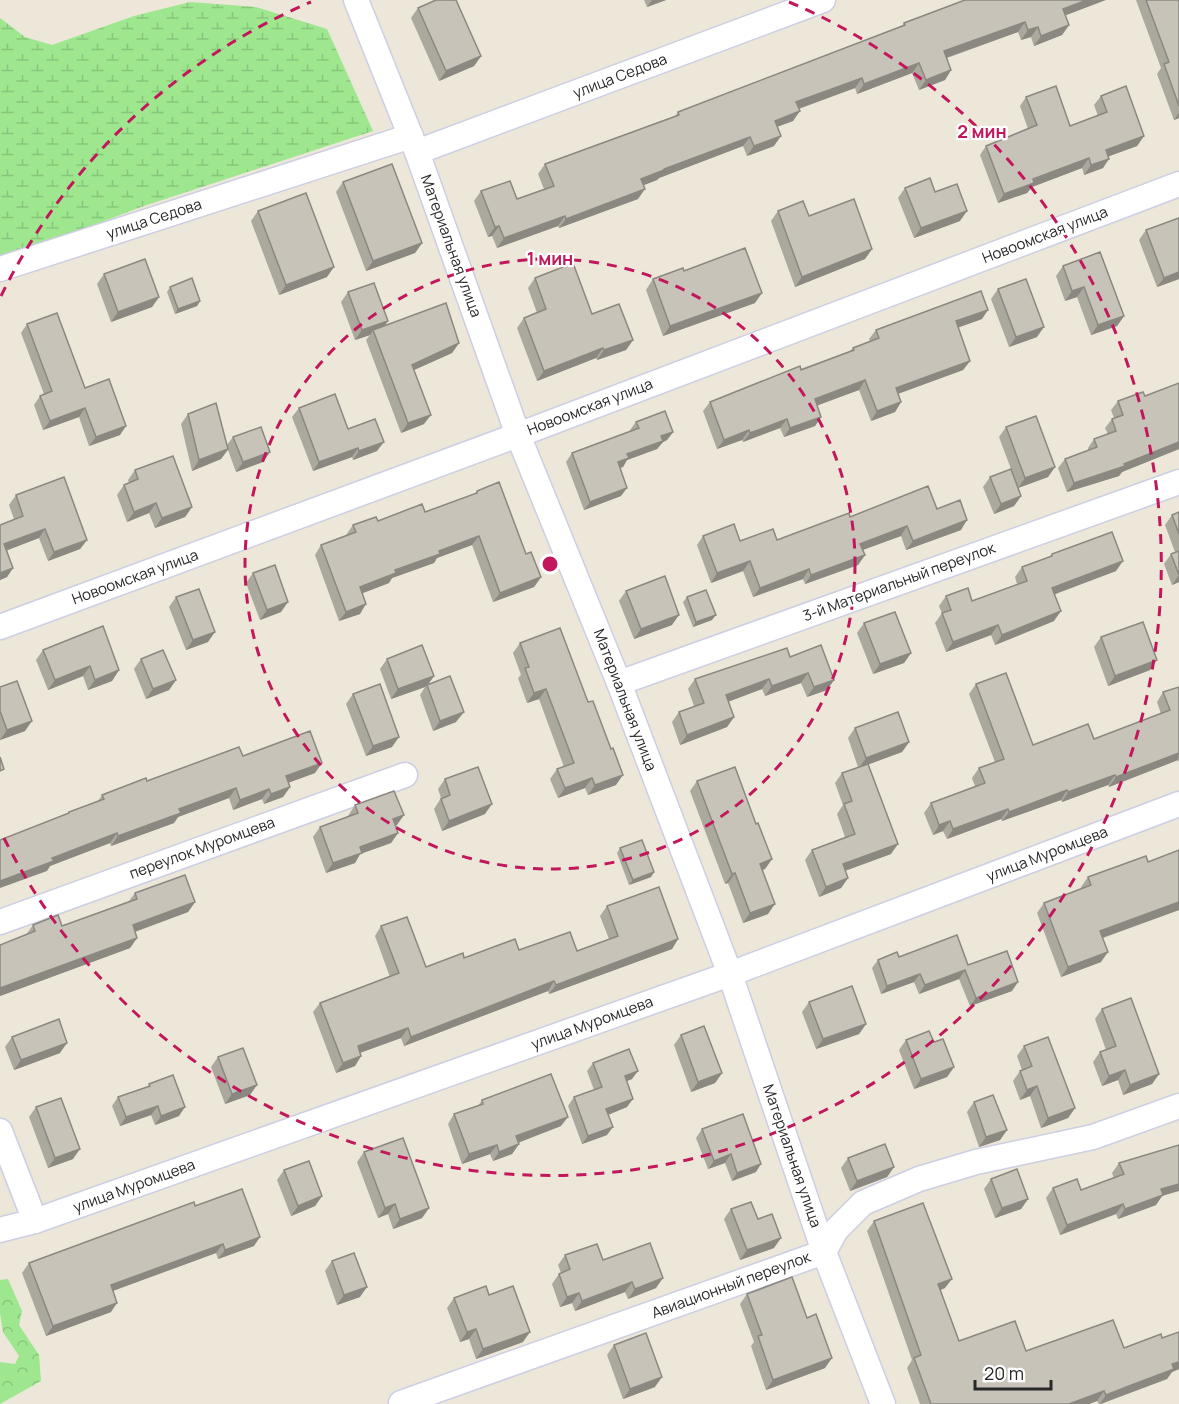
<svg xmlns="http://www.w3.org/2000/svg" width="1179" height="1404" viewBox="0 0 1179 1404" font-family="Manrope,sans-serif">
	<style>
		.forest { fill: url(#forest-crowns) }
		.wetland { fill: url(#wetland-marsh) }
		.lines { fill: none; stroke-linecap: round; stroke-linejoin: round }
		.minor-casing { stroke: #cdcee3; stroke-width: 27 }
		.minor { stroke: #fff; stroke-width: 24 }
		.wall { fill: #aba89e }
		.shaded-wall { fill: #8b8881 }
		.building { fill: #c7c3b8; stroke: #8b8881; stroke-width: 1.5 }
		.ring { fill: none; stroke: #c2185b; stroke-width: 3; stroke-dasharray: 10 8 }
		.labels { text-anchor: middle; stroke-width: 4.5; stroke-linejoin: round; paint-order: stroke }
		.street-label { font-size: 15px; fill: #282828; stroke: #fff }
		.centre { fill: #c2185b; stroke: #fff; stroke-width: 3 }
		.ring-label { font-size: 18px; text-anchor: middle; font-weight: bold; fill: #c2185b; stroke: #fff; stroke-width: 4.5; stroke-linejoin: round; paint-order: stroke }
	</style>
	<defs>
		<pattern id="forest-crowns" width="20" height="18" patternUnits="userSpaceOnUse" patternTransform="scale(1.5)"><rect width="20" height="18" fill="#9ee78f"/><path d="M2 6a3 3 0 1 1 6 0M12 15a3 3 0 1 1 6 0" fill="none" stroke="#88c67b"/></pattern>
		<pattern id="wetland-marsh" width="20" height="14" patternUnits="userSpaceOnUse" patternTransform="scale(1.5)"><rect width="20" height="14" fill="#9ee78f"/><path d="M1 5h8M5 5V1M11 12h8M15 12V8" fill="none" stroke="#88c67b"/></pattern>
	</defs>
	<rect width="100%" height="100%" fill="#ece7d8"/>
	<!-- forest -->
	<path class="forest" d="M 8,1279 L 22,1311 L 19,1325 L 39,1355 L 41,1381 L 0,1404 L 0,1362 L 15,1364 L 19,1356 L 3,1332 L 0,1313 L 0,1280 Z"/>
	<!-- wetland -->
	<path class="wetland" d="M 190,2 L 256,7 L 327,29 L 373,131 L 141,207 L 0,261 L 0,18 L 25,37 L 52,45 L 134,16 Z"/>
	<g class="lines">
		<!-- minor casing -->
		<g class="minor-casing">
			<g id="minor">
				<path d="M 356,0 L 417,152 L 518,435 L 619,683 L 730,974 L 824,1252 L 883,1404"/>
				<path d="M 417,152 L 823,0"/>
				<path d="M 0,269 L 411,136"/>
				<path d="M 0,627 L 518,435 L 1179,184"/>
				<path d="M 619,683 L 1179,482"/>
				<path d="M 0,922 L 405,775"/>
				<path d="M 0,1131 L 35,1221"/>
				<path d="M 0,1230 L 35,1221 L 730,974 L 1179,804"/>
				<path d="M 401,1403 L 824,1252 L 836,1230 L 863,1203 L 919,1179 L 976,1162 L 1093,1137 L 1179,1106"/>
			</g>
		</g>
		<!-- minor -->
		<use href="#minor" class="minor"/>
	</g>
	<!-- wall -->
	<g class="wall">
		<path d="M 644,0 L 666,0 L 647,7 Z"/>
		<path d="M 1136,0 L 1179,0 L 1179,118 L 1174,120 L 1157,74 L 1161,68 Z"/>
		<path d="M 418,8 L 481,56 L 474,66 L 439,81 L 411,18 Z"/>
		<path d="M 1065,15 L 1069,25 L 1062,35 L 1034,46 L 1031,37 L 1021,40 L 1018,32 L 947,58 L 951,70 L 945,80 L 919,90 L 912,73 L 857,94 L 855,88 L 799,109 L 793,121 L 777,127 L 774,146 L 747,156 L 743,146 L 659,178 L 657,180 L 643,185 L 638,199 L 559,228 L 558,226 L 497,248 L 492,236 L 488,237 L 474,201 L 481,191 L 517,199 L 544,189 L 538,174 L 545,164 L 675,116 L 678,112 L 902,26 L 904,23 Z"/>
		<path d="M 1101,96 L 1144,136 L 1137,146 L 1108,156 L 1103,168 L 1084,175 L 1082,168 L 1032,187 L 1027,193 L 998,203 L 980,155 L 986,146 L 1028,129 L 1020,106 L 1026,97 L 1070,126 L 1098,116 L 1094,105 Z"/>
		<path d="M 343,182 L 422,243 L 415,253 L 366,271 L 336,192 Z"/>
		<path d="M 905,188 L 935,192 L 960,221 L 914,238 L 898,198 Z"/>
		<path d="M 258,211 L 327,277 L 279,295 L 251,221 Z"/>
		<path d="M 778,211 L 809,216 L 872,249 L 865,259 L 795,287 L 771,221 Z"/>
		<path d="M 1179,217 L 1179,279 L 1157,287 L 1139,240 L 1146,230 Z"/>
		<path d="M 1063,266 L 1124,316 L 1117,326 L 1091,335 L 1077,297 L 1065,301 L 1056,276 Z"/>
		<path d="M 684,271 L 755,303 L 663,336 L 646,290 L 653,279 Z"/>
		<path d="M 104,274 L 159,297 L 152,307 L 111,322 L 97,284 Z"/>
		<path d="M 535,278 L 633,340 L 626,350 L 597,360 L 596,358 L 537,381 L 517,328 L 524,318 L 537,313 L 528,288 Z"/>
		<path d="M 170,287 L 200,301 L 197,306 L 175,314 L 167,292 Z"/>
		<path d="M 998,289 L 1037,337 L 1009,347 L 991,299 Z"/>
		<path d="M 348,292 L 384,326 L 459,343 L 452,353 L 414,370 L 424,424 L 401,433 L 366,340 L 370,335 L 355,340 L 341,302 Z"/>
		<path d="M 982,319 L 958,327 L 970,361 L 963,370 L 898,394 L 901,402 L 895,412 L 871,421 L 859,390 L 817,405 L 821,417 L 815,426 L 784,437 L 780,428 L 743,442 L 742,440 L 717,449 L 703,411 L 710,402 L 850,351 L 853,348 L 870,341 L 869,339 L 876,330 Z"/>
		<path d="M 27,324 L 85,388 L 120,435 L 89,446 L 79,417 L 43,430 L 34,405 L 40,396 L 44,394 L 21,333 Z"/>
		<path d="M 1179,383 L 1179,449 L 1122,472 L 1119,476 L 1067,492 L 1058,468 L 1065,459 L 1088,450 L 1088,448 L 1094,439 L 1108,434 L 1105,428 L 1112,419 L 1114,418 L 1111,410 L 1118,401 L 1145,396 Z"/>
		<path d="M 299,408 L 348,429 L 377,451 L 353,460 L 352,457 L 313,471 L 292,417 Z"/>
		<path d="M 188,414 L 227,445 L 233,437 L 270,452 L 263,462 L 236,472 L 228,450 L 221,459 L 192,471 L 181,424 Z"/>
		<path d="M 636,422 L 673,432 L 667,440 L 663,442 L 657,449 L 627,460 L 623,467 L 620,468 L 621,496 L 584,510 L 566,462 L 572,453 L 631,431 L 630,430 Z"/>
		<path d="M 1006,427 L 1055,467 L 1048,477 L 1018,488 L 1021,496 L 1014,506 L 994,514 L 983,487 L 990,477 L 1011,469 L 999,437 Z"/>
		<path d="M 135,470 L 192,507 L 185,517 L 155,528 L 149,513 L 127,522 L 117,495 L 124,485 L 129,483 L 128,480 Z"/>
		<path d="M 64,477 L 87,540 L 80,549 L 48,561 L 39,538 L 7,550 L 13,568 L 7,577 L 0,580 L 0,525 L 14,519 L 9,505 L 16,495 Z"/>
		<path d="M 477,491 L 526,554 L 541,577 L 534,587 L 493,602 L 472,545 L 437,558 L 434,563 L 392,578 L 389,583 L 362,593 L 360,614 L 339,621 L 315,555 L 321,545 L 346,536 L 346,535 L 353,525 L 425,512 L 474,494 Z"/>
		<path d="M 937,509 L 961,530 L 906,550 L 901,536 L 863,550 L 865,555 L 858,565 L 805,584 L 803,579 L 753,597 L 743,571 L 711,583 L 697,545 L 703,536 L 740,541 L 777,540 L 850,517 Z"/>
		<path d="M 1179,512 L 1179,582 L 1172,585 L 1164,564 L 1171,554 L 1175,552 L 1165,525 L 1172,515 Z"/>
		<path d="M 1052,554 L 1116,571 L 1054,594 L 1054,621 L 995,645 L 991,635 L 946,652 L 935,623 L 942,613 L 939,606 L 946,596 L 972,601 L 1017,584 L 1015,577 L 1022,567 L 1049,557 Z"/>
		<path d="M 253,573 L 281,612 L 260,620 L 246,583 Z"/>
		<path d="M 626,591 L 672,625 L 634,639 L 619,601 Z"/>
		<path d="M 176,597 L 208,642 L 186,650 L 169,607 Z"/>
		<path d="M 687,597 L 712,620 L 693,627 L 683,602 Z"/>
		<path d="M 864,623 L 911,653 L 904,663 L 873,674 L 857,633 Z"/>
		<path d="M 1101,637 L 1150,670 L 1108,686 L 1094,647 Z"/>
		<path d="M 520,643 L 616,785 L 588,795 L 585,788 L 558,798 L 550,779 L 557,769 L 564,767 L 539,699 L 527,703 L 518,678 L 521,675 L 513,653 Z"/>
		<path d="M 43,650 L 119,670 L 112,681 L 88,690 L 83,676 L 48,690 L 36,660 Z"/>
		<path d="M 790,657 L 834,680 L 827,690 L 807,697 L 801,683 L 765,696 L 762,689 L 728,702 L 734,717 L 727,727 L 680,745 L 672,722 L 679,712 L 694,706 L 688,689 L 695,679 Z"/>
		<path d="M 141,659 L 176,680 L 169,690 L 146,699 L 134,669 Z"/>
		<path d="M 387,659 L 434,676 L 428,684 L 456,722 L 433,731 L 420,695 L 425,687 L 391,699 L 380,669 Z"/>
		<path d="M 976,684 L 1033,745 L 1094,739 L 1161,714 L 1157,702 L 1163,692 L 1179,687 L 1179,762 L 1178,760 L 1109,787 L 1108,785 L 1062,802 L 1061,800 L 1002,821 L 1001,819 L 947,839 L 943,831 L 933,835 L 924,813 L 931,803 L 975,786 L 972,778 L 979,768 L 995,762 L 969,694 Z"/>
		<path d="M 0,687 L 25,731 L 0,740 Z"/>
		<path d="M 353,694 L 392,747 L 366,756 L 346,704 Z"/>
		<path d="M 855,728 L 909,742 L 902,752 L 868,764 L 891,854 L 845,871 L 848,878 L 841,888 L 819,897 L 805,860 L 812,850 L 845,837 L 837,814 L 843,805 L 835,783 L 842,773 L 858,767 L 848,738 Z"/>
		<path d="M 243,756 L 315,773 L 288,783 L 290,787 L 283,797 L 264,804 L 262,799 L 233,810 L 229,798 L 178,817 L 174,823 L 111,846 L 110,843 L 50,866 L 47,871 L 67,815 L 69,812 L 98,801 L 102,795 L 147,781 Z"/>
		<path d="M 445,779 L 485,814 L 442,831 L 434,809 L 441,798 L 438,789 Z"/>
		<path d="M 697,781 L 756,824 L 772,859 L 765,869 L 762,870 L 768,914 L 743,923 L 728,883 L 725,884 L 690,791 Z"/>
		<path d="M 355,805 L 397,825 L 396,825 L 398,833 L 391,843 L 360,854 L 355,863 L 326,873 L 313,837 L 320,827 L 348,816 Z"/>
		<path d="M 620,848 L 654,872 L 651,877 L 629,885 L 617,853 Z"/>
		<path d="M 1148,862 L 1179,910 L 1103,938 L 1101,962 L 1061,977 L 1037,913 L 1044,903 L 1081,889 L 1081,887 L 1088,877 Z"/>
		<path d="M 135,893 L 195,902 L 188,912 L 135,932 L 137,938 L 130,948 L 0,996 L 0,945 L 26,935 L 33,925 L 62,926 L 129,901 Z"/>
		<path d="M 607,906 L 678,939 L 672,949 L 549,994 L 548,991 L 404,1046 L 401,1038 L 360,1053 L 361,1056 L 355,1066 L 336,1073 L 313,1012 L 320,1003 L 390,977 L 375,936 L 381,926 L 426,967 L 464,958 L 519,950 L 577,951 L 609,939 L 600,916 Z"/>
		<path d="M 899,957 L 968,965 L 1012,991 L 970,1006 L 959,979 L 919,994 L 914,982 L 881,994 L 872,968 L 878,960 Z"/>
		<path d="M 809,1002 L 866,1024 L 859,1034 L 816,1049 L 802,1012 Z"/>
		<path d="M 1102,1009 L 1159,1074 L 1152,1084 L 1123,1095 L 1118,1080 L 1102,1086 L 1093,1062 L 1100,1052 L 1106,1050 L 1095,1019 Z"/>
		<path d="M 681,1035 L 722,1073 L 715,1083 L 691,1092 L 674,1045 Z"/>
		<path d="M 12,1037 L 60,1053 L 14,1070 L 5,1047 Z"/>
		<path d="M 906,1040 L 954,1067 L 947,1077 L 914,1089 L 899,1050 Z"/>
		<path d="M 1024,1046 L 1075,1108 L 1068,1118 L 1041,1128 L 1030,1096 L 1020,1100 L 1013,1081 L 1020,1071 L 1022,1070 L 1017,1056 Z"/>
		<path d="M 218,1057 L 250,1095 L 225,1104 L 211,1067 Z"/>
		<path d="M 593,1063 L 632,1079 L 627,1081 L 627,1107 L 608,1115 L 607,1135 L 582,1144 L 568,1106 L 574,1097 L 594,1090 L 587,1071 Z"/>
		<path d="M 149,1084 L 179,1116 L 155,1125 L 151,1115 L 120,1126 L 112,1106 L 118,1097 L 148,1087 Z"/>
		<path d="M 482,1100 L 561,1126 L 518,1143 L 519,1144 L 512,1154 L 493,1161 L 490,1154 L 462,1164 L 448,1124 L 454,1114 L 478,1106 Z"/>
		<path d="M 974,1102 L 1007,1130 L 1000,1140 L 979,1147 L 967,1112 Z"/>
		<path d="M 36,1107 L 73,1159 L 48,1168 L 29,1117 Z"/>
		<path d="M 702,1129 L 756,1172 L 732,1181 L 725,1163 L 708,1169 L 696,1138 Z"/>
		<path d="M 364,1152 L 429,1208 L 422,1218 L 393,1229 L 388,1214 L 378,1218 L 357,1162 Z"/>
		<path d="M 848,1158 L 894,1167 L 887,1177 L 850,1191 L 841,1168 Z"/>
		<path d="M 1119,1163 L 1162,1196 L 1156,1205 L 1118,1219 L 1116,1214 L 1060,1235 L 1046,1198 L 1053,1188 L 1081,1190 L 1114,1178 L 1112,1173 Z"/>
		<path d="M 284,1170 L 322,1196 L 315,1206 L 291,1216 L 277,1180 Z"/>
		<path d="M 991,1179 L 1028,1199 L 1021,1209 L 995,1218 L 984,1189 Z"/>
		<path d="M 195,1206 L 254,1246 L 218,1259 L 216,1253 L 113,1291 L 111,1312 L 46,1336 L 22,1273 L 29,1263 Z"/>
		<path d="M 731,1209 L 758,1219 L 774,1248 L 740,1260 L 724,1219 Z"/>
		<path d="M 874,1221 L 945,1288 L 940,1290 L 959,1341 L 1026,1351 L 1124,1348 L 1162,1338 L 1179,1332 L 1179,1369 L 1172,1372 L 1167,1379 L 1101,1404 L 1099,1404 L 1097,1401 L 1089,1404 L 920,1404 L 907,1368 L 912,1360 L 867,1231 Z"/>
		<path d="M 565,1255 L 603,1260 L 656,1288 L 628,1299 L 625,1292 L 575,1311 L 572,1303 L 560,1307 L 552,1284 L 559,1274 L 561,1273 L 558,1265 Z"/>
		<path d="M 332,1261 L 360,1297 L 337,1305 L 325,1271 Z"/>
		<path d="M 747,1294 L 825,1368 L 766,1390 L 751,1346 L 754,1342 L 740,1304 Z"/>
		<path d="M 489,1295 L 523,1342 L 476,1359 L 469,1339 L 460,1342 L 447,1308 L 454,1298 Z"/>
		<path d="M 614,1345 L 655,1387 L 623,1399 L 607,1355 Z"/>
	</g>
	<!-- shaded-wall -->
	<g class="shaded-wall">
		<path d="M 652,0 L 666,0 L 647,7 Z"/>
		<path d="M 1087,0 L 1106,0 L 1056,19 L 1063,9 Z"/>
		<path d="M 1025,22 L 1018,32 L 937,61 L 944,51 Z"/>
		<path d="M 1069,25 L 1062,35 L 1034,46 L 1041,36 Z"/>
		<path d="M 1038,27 L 1031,37 L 1021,40 L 1028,30 Z"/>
		<path d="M 481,56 L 474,66 L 439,81 L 446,71 Z"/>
		<path d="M 919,63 L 912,73 L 857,94 L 864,84 Z"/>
		<path d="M 951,70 L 945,80 L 919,90 L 926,80 Z"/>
		<path d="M 862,78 L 855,88 L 789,112 L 796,102 Z"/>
		<path d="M 800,111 L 793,121 L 768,130 L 775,121 Z"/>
		<path d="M 1179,113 L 1179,118 L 1174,120 Z"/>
		<path d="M 781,136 L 774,146 L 747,156 L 754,146 Z"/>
		<path d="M 1144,136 L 1137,146 L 1099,160 L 1106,150 Z"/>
		<path d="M 750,137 L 743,146 L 659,178 L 657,180 L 634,189 L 641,179 L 664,169 Z"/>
		<path d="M 1089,158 L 1082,168 L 1032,187 L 1027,193 L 998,203 L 1004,194 L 1033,179 Z"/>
		<path d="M 1109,159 L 1103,168 L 1084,175 L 1091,165 Z"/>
		<path d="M 645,189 L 638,199 L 559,228 L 566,219 Z"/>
		<path d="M 967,211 L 960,221 L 914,238 L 921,228 Z"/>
		<path d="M 565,216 L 558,226 L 497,248 L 504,238 Z"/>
		<path d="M 499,226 L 492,236 L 488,237 L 495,227 Z"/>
		<path d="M 422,243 L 415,253 L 366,271 L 373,261 Z"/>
		<path d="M 872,249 L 865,259 L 795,287 L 802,277 Z"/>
		<path d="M 334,267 L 327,277 L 279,295 L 286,285 Z"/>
		<path d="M 1179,272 L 1179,279 L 1157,287 L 1164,278 Z"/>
		<path d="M 1084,287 L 1077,297 L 1065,301 L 1072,291 Z"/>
		<path d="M 762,293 L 755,303 L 663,336 L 670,326 Z"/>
		<path d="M 159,297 L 152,307 L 111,322 L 118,312 Z"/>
		<path d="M 200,301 L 197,306 L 175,314 L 178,309 Z"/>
		<path d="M 988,310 L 982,319 L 949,331 L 956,321 Z"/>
		<path d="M 1124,316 L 1117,326 L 1091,335 L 1098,325 Z"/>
		<path d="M 388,321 L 381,331 L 373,330 L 370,335 L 355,340 L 362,330 Z"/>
		<path d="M 1044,327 L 1037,337 L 1009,347 L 1016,337 Z"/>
		<path d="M 633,340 L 626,350 L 597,360 L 604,350 Z"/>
		<path d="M 459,343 L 452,353 L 405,374 L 412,365 Z"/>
		<path d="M 603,348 L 596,358 L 537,381 L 544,371 Z"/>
		<path d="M 970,361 L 963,370 L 889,397 L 896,388 Z"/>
		<path d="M 865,380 L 859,390 L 808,409 L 815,399 Z"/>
		<path d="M 901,402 L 895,412 L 871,421 L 877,411 Z"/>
		<path d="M 85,408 L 79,417 L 43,430 L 50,421 Z"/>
		<path d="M 431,415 L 424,424 L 401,433 L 408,423 Z"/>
		<path d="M 821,417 L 815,426 L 784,437 L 790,428 Z"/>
		<path d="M 787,419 L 780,428 L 743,442 L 750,433 Z"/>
		<path d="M 126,426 L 120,435 L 89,446 L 96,437 Z"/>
		<path d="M 749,430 L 742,440 L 717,449 L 724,440 Z"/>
		<path d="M 673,432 L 667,440 L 663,442 L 657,449 L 627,460 L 623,467 L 612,471 L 618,462 L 627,454 L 661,436 Z"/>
		<path d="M 384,442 L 377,451 L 353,460 L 359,451 Z"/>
		<path d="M 1179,442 L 1179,449 L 1122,472 L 1119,476 L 1067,492 L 1074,483 Z"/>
		<path d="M 358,448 L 352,457 L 313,471 L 319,462 Z"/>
		<path d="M 228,449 L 221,459 L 192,471 L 199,460 Z"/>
		<path d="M 270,452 L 263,462 L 236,472 L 243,462 Z"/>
		<path d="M 1055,467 L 1048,477 L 1018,488 L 1025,478 Z"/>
		<path d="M 627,488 L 621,496 L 584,510 L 590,502 Z"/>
		<path d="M 1021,496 L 1014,506 L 994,514 L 1001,504 Z"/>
		<path d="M 156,503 L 149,513 L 127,522 L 134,512 Z"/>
		<path d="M 192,507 L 185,517 L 155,528 L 162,518 Z"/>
		<path d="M 967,520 L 961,530 L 906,550 L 913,541 Z"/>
		<path d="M 907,526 L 901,536 L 854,553 L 860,544 Z"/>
		<path d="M 45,529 L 39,538 L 0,553 L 4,544 Z"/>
		<path d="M 479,536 L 472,545 L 437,558 L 434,563 L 392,578 L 389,583 L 353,597 L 360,587 L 439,551 Z"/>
		<path d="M 87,540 L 80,549 L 48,561 L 54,552 Z"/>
		<path d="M 865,555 L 858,565 L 805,584 L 811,575 Z"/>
		<path d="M 750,561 L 743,571 L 711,583 L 717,573 Z"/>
		<path d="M 1123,561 L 1116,571 L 1045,598 L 1052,588 Z"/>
		<path d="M 13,568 L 7,577 L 0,580 L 0,573 Z"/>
		<path d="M 809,569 L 803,579 L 753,597 L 760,588 Z"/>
		<path d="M 1179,575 L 1179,582 L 1172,585 Z"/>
		<path d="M 541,577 L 534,587 L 493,602 L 500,593 Z"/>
		<path d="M 288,602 L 281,612 L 260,620 L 267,610 Z"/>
		<path d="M 366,604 L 360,614 L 339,621 L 346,612 Z"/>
		<path d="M 1061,611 L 1054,621 L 995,645 L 1002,635 Z"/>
		<path d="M 679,615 L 672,625 L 634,639 L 641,629 Z"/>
		<path d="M 716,615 L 712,620 L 693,627 L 696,622 Z"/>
		<path d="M 998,625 L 991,635 L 946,652 L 953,642 Z"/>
		<path d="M 215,632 L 208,642 L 186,650 L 193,640 Z"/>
		<path d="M 911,653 L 904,663 L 873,674 L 880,664 Z"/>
		<path d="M 1157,660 L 1150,670 L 1108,686 L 1115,676 Z"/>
		<path d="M 90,666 L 83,676 L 48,690 L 55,680 Z"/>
		<path d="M 119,670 L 112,681 L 88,690 L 95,680 Z"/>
		<path d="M 808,673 L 801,683 L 765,696 L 772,686 Z"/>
		<path d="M 434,676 L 427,686 L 427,685 L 425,687 L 391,699 L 398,689 Z"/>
		<path d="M 769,679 L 762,689 L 719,705 L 726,695 Z"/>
		<path d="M 176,680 L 169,690 L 146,699 L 153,689 Z"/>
		<path d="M 834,680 L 827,690 L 807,697 L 814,687 Z"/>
		<path d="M 546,689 L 539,699 L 527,703 L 534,693 Z"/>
		<path d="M 464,712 L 456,722 L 433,731 L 440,721 Z"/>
		<path d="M 734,717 L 727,727 L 680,745 L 687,735 Z"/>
		<path d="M 32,721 L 25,731 L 0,740 L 7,730 Z"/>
		<path d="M 399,737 L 392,747 L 366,756 L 373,746 Z"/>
		<path d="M 909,742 L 902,752 L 859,768 L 866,758 Z"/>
		<path d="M 1179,753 L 1178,760 L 1109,787 L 1116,777 Z"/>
		<path d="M 322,763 L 315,773 L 279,786 L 286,776 Z"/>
		<path d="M 623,775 L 616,785 L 588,795 L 595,785 Z"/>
		<path d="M 1115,775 L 1108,785 L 1062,802 L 1068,792 Z"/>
		<path d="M 592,778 L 585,788 L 558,798 L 565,788 Z"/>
		<path d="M 290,787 L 283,797 L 264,804 L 271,794 Z"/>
		<path d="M 236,788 L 229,798 L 178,817 L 174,823 L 111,846 L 118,836 L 179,809 Z"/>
		<path d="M 269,789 L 262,799 L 233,810 L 240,800 Z"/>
		<path d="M 1067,790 L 1061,800 L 1002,821 L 1009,812 Z"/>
		<path d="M 492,804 L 485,814 L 442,831 L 449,821 Z"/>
		<path d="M 1008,809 L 1001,819 L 947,839 L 953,829 Z"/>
		<path d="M 404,815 L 397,825 L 386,829 L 393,819 Z"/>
		<path d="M 950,821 L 943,831 L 933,835 L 939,825 Z"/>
		<path d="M 117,833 L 110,843 L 50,866 L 47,871 L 0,888 L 0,881 L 52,858 Z"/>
		<path d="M 398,833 L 391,843 L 360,854 L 355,863 L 326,873 L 333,863 L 360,847 Z"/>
		<path d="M 898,844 L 891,854 L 836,874 L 843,864 Z"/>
		<path d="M 772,859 L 765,869 L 753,874 L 760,864 Z"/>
		<path d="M 654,872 L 651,877 L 629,885 L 633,880 Z"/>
		<path d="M 735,873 L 728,883 L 725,884 L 732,874 Z"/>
		<path d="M 848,878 L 841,888 L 819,897 L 826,887 Z"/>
		<path d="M 195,902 L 188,912 L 126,935 L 133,925 Z"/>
		<path d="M 1179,902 L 1179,910 L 1093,941 L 1100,931 Z"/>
		<path d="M 775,904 L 768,914 L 743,923 L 750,913 Z"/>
		<path d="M 137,938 L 130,948 L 0,996 L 0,988 Z"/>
		<path d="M 678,939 L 672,949 L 549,994 L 556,985 Z"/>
		<path d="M 1108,952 L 1101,962 L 1061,977 L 1068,967 Z"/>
		<path d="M 965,970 L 959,979 L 919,994 L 925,985 Z"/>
		<path d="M 920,974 L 914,982 L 881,994 L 887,986 Z"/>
		<path d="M 554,981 L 548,991 L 404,1046 L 411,1037 Z"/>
		<path d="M 1018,982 L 1012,991 L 970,1006 L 976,998 Z"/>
		<path d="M 866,1024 L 859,1034 L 816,1049 L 823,1039 Z"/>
		<path d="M 408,1028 L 401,1038 L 351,1056 L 358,1046 Z"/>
		<path d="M 67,1043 L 60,1053 L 14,1070 L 21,1060 Z"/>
		<path d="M 361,1056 L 355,1066 L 336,1073 L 343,1063 Z"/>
		<path d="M 954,1067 L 947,1077 L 914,1089 L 921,1079 Z"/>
		<path d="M 1125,1070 L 1118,1080 L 1102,1086 L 1109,1076 Z"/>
		<path d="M 638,1071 L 632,1079 L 619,1084 L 625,1076 Z"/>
		<path d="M 722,1073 L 715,1083 L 691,1092 L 698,1082 Z"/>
		<path d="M 1159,1074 L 1152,1084 L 1123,1095 L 1130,1085 Z"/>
		<path d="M 257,1085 L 250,1095 L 225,1104 L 232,1094 Z"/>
		<path d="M 1037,1086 L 1030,1096 L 1020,1100 L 1027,1090 Z"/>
		<path d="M 633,1099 L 627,1107 L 600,1118 L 606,1109 Z"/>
		<path d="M 158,1106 L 151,1115 L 120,1126 L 126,1117 Z"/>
		<path d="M 185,1107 L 179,1116 L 155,1125 L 161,1116 Z"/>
		<path d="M 1075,1108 L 1068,1118 L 1041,1128 L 1048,1118 Z"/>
		<path d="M 568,1117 L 561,1126 L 509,1146 L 516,1136 Z"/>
		<path d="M 613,1127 L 607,1135 L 582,1144 L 588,1136 Z"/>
		<path d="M 1007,1130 L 1000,1140 L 979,1147 L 986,1137 Z"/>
		<path d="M 519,1144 L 512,1154 L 493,1161 L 499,1152 Z"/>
		<path d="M 497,1145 L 490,1154 L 462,1164 L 469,1154 Z"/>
		<path d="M 80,1149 L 73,1159 L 48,1168 L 55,1158 Z"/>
		<path d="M 731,1154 L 725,1163 L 708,1169 L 714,1161 Z"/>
		<path d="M 761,1164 L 756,1172 L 732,1181 L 737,1173 Z"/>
		<path d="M 894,1167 L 887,1177 L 850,1191 L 857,1181 Z"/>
		<path d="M 1179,1184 L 1179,1191 L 1162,1196 L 1156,1205 L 1118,1219 L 1125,1209 L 1161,1189 Z"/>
		<path d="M 322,1196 L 315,1206 L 291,1216 L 298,1206 Z"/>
		<path d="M 1028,1199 L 1021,1209 L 995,1218 L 1002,1208 Z"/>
		<path d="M 395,1204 L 388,1214 L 378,1218 L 385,1208 Z"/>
		<path d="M 1123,1204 L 1116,1214 L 1060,1235 L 1067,1225 Z"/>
		<path d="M 429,1208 L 422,1218 L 393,1229 L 400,1219 Z"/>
		<path d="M 260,1237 L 254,1246 L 218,1259 L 225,1250 Z"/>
		<path d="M 781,1238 L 774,1248 L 740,1260 L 747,1250 Z"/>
		<path d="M 223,1244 L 216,1253 L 104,1294 L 111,1285 Z"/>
		<path d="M 663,1278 L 656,1288 L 628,1299 L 635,1289 Z"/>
		<path d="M 952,1279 L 945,1288 L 931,1294 L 938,1284 Z"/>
		<path d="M 632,1282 L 625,1292 L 575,1311 L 582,1301 Z"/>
		<path d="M 367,1287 L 360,1297 L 337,1305 L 344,1295 Z"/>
		<path d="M 579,1293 L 572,1303 L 560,1307 L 567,1297 Z"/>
		<path d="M 117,1303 L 111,1312 L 46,1336 L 53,1326 Z"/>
		<path d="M 476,1329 L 469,1339 L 460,1342 L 467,1332 Z"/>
		<path d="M 530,1332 L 523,1342 L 476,1359 L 483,1349 Z"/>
		<path d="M 832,1358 L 825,1368 L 766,1390 L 773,1380 Z"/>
		<path d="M 1179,1362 L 1179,1369 L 1172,1372 L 1167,1379 L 1100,1404 L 1106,1395 Z"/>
		<path d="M 662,1377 L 655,1387 L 623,1399 L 630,1389 Z"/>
		<path d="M 1104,1391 L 1097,1401 L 1089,1404 L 1069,1404 Z"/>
	</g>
	<!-- building -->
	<g class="building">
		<path d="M 436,0 L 456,0 L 481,56 L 446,71 L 418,8 Z"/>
		<path d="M 965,0 L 1087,0 L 1063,9 L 1069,25 L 1041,36 L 1038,27 L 1028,30 L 1025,22 L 944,51 L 951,70 L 926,80 L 919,63 L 864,84 L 862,78 L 796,102 L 800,111 L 775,121 L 781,136 L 754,146 L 750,137 L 664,169 L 664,170 L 641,179 L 645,189 L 566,219 L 565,216 L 504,238 L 499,226 L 495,227 L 481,191 L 510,181 L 517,199 L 554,186 L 545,164 L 679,115 L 678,112 L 905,25 L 904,23 Z"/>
		<path d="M 1146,0 L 1179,0 L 1179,106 L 1164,64 L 1169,62 Z"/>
		<path d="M 1056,86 L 1070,126 L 1107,112 L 1101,96 L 1126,86 L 1144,136 L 1106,150 L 1109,159 L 1091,165 L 1089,158 L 1033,179 L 1034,183 L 1004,194 L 986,146 L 1037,125 L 1026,97 Z"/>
		<path d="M 392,164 L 422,243 L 373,261 L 343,182 Z"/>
		<path d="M 930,178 L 935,192 L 957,184 L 967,211 L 921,228 L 905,188 Z"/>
		<path d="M 306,193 L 334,267 L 286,285 L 258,211 Z"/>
		<path d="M 854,199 L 872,249 L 802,277 L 778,211 L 803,201 L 809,216 Z"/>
		<path d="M 1179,218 L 1179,272 L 1164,278 L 1146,230 Z"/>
		<path d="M 745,248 L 762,293 L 670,326 L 653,279 L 683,268 L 684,271 Z"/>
		<path d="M 1100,252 L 1124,316 L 1098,325 L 1084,287 L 1072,291 L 1063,266 Z"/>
		<path d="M 145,259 L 159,297 L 118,312 L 104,274 Z"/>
		<path d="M 573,263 L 592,314 L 619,304 L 633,340 L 604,350 L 603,348 L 544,371 L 524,318 L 546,309 L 535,278 Z"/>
		<path d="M 192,278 L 200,301 L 178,309 L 170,287 Z"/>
		<path d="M 1026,279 L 1044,327 L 1016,337 L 998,289 Z"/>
		<path d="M 374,283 L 388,321 L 362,330 L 348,292 Z"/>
		<path d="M 981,291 L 988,310 L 956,321 L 970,361 L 896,388 L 901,402 L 877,411 L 865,380 L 815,399 L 821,417 L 790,428 L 787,419 L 750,433 L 749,430 L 724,440 L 710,402 L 800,366 L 801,370 L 854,350 L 853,348 L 879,338 L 876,330 Z"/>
		<path d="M 446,303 L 459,343 L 412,365 L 431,415 L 408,423 L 373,330 Z"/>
		<path d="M 57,313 L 85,388 L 109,379 L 126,426 L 96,437 L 85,408 L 50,421 L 40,396 L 52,391 L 27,324 Z"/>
		<path d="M 1179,383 L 1179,442 L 1124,464 L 1125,466 L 1074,483 L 1065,459 L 1097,447 L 1094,439 L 1116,431 L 1112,419 L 1123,415 L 1118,401 L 1143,392 L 1145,396 Z"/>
		<path d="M 335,394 L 348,429 L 375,419 L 384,442 L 359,451 L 358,448 L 319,462 L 299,408 Z"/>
		<path d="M 216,403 L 228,449 L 199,460 L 188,414 Z"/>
		<path d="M 665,411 L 673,432 L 661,436 L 663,441 L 627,454 L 629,458 L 618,462 L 627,488 L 590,502 L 572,453 L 639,428 L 636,422 Z"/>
		<path d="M 1036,416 L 1055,467 L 1025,478 L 1006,427 Z"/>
		<path d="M 261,427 L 270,452 L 243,462 L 233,437 Z"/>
		<path d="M 173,456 L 192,507 L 162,518 L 156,503 L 134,512 L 124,485 L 138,479 L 135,470 Z"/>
		<path d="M 1011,469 L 1021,496 L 1001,504 L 990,477 Z"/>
		<path d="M 64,477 L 87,540 L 54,552 L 45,529 L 4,544 L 13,568 L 0,573 L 0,525 L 23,516 L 16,495 Z"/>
		<path d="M 499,482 L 526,554 L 531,552 L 541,577 L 500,593 L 479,536 L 439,551 L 440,554 L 395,570 L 396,573 L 360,587 L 366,604 L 346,612 L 321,545 L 356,532 L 353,525 L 376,517 L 378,521 L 422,504 L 425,512 L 477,493 L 477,491 Z"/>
		<path d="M 928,486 L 937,509 L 960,500 L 967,520 L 913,541 L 907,526 L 860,544 L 865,555 L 811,575 L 809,569 L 760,588 L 750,561 L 717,573 L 703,536 L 734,524 L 740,541 L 773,529 L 777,540 L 849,513 L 850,517 Z"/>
		<path d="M 1179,512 L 1179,534 L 1172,515 Z"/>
		<path d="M 1112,532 L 1123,561 L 1052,588 L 1061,611 L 1002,635 L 998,625 L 953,642 L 942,613 L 951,610 L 946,596 L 968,588 L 972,601 L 1027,581 L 1022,567 L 1052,556 L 1052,554 Z"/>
		<path d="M 1179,551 L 1179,575 L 1171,554 Z"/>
		<path d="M 275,565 L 288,602 L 267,610 L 253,573 Z"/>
		<path d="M 665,576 L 679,615 L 641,629 L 626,591 Z"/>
		<path d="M 199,589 L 215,632 L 193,640 L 176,597 Z"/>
		<path d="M 706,590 L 716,615 L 696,622 L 687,597 Z"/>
		<path d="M 895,612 L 911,653 L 880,664 L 864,623 Z"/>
		<path d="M 1143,622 L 1157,660 L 1115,676 L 1101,637 Z"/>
		<path d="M 103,626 L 119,670 L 95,680 L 90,666 L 55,680 L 43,650 Z"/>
		<path d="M 560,628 L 588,702 L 593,701 L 611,749 L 613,748 L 623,775 L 595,785 L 592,778 L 565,788 L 557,769 L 574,763 L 546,689 L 534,693 L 525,668 L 529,667 L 520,643 Z"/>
		<path d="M 422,645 L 434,676 L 398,689 L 387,659 Z"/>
		<path d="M 821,645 L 834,680 L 814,687 L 808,673 L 772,686 L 769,679 L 726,695 L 734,717 L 687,735 L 679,712 L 704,703 L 695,679 L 787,648 L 790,657 Z"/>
		<path d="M 163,650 L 176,680 L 153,689 L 141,659 Z"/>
		<path d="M 1006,673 L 1033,745 L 1088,724 L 1094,739 L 1170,710 L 1163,692 L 1179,687 L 1179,753 L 1116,777 L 1115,775 L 1068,792 L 1067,790 L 1009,812 L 1008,809 L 953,829 L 950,821 L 939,825 L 931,803 L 985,783 L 979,768 L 1004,759 L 976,684 Z"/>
		<path d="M 450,676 L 464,712 L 440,721 L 427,685 Z"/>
		<path d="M 17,681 L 32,721 L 7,730 L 0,711 L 0,687 Z"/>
		<path d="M 380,684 L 399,737 L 373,746 L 353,694 Z"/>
		<path d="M 898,712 L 909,742 L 866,758 L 855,728 Z"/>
		<path d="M 310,731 L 322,763 L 286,776 L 290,787 L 271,794 L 269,789 L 240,800 L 236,788 L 179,809 L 181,813 L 118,836 L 117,833 L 52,858 L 54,861 L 0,881 L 0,840 L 69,813 L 69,812 L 104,799 L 102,795 L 146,778 L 147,781 L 239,747 L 243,756 Z"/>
		<path d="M 0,757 L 4,769 L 0,771 Z"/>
		<path d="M 868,764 L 898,844 L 843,864 L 848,878 L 826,887 L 812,850 L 855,834 L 844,804 L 852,801 L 842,773 Z"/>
		<path d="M 478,767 L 492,804 L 449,821 L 441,799 L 450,795 L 445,779 Z"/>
		<path d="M 735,767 L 756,824 L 758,823 L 772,859 L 760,864 L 775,904 L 750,913 L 735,873 L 732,874 L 697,781 Z"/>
		<path d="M 394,791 L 404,815 L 393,819 L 398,833 L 360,847 L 362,853 L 333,863 L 320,827 L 358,813 L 355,805 Z"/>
		<path d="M 642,840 L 654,872 L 633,880 L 620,848 Z"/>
		<path d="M 1179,850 L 1179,902 L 1100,931 L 1108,952 L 1068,967 L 1044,903 L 1091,885 L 1088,877 L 1146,856 L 1148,862 Z"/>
		<path d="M 185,875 L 195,902 L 133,925 L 137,938 L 0,988 L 0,945 L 35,931 L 33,925 L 58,915 L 62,926 L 137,899 L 135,893 Z"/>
		<path d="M 659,887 L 678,939 L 556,985 L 554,981 L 411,1037 L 408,1028 L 358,1046 L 361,1056 L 343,1063 L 320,1003 L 399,973 L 381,926 L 407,917 L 426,967 L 463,953 L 464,958 L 515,939 L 519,950 L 570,932 L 577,951 L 618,936 L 607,906 Z"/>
		<path d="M 957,935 L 968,965 L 1007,951 L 1018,982 L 976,998 L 965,970 L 925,985 L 920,974 L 887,986 L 878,960 L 897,952 L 899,957 Z"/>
		<path d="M 852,986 L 866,1024 L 823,1039 L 809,1002 Z"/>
		<path d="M 1131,998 L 1159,1074 L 1130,1085 L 1125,1070 L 1109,1076 L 1100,1052 L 1116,1046 L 1102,1009 Z"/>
		<path d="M 59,1019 L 67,1043 L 21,1060 L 12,1037 Z"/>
		<path d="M 704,1026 L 722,1073 L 698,1082 L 681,1035 Z"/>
		<path d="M 929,1031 L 934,1042 L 943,1039 L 954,1067 L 921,1079 L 906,1040 Z"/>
		<path d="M 1048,1037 L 1075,1108 L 1048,1118 L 1037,1086 L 1027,1090 L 1020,1071 L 1032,1066 L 1024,1046 Z"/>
		<path d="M 243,1048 L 257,1085 L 232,1094 L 218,1057 Z"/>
		<path d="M 629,1049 L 638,1071 L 625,1076 L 633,1099 L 606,1109 L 613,1127 L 588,1136 L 574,1097 L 602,1087 L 593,1063 Z"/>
		<path d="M 551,1074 L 568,1117 L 516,1136 L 519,1144 L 499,1152 L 497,1145 L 469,1154 L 454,1114 L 483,1104 L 482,1100 Z"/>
		<path d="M 173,1075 L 185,1107 L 161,1116 L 158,1106 L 126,1117 L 118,1097 L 150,1086 L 149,1084 Z"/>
		<path d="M 993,1095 L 1007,1130 L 986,1137 L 974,1102 Z"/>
		<path d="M 61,1098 L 80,1149 L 55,1158 L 36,1107 Z"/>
		<path d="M 743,1114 L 761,1164 L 737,1173 L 731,1154 L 714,1161 L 702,1129 Z"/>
		<path d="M 403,1138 L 429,1208 L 400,1219 L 395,1204 L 385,1208 L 364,1152 Z"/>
		<path d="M 885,1144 L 894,1167 L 857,1181 L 848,1158 Z"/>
		<path d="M 1179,1145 L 1179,1184 L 1161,1189 L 1163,1195 L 1125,1209 L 1123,1204 L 1067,1225 L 1053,1188 L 1077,1179 L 1081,1190 L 1124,1174 L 1119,1163 Z"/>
		<path d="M 309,1161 L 322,1196 L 298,1206 L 284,1170 Z"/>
		<path d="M 1017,1169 L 1028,1199 L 1002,1208 L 991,1179 Z"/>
		<path d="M 242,1189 L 260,1237 L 225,1250 L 223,1244 L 111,1285 L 117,1303 L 53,1326 L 29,1263 L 194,1202 L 195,1206 Z"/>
		<path d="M 751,1202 L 758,1219 L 772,1214 L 781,1238 L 747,1250 L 731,1209 Z"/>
		<path d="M 923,1203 L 952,1279 L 938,1284 L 959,1341 L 1015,1321 L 1026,1351 L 1113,1320 L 1124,1348 L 1161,1334 L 1162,1338 L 1179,1332 L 1179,1362 L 1172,1364 L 1174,1369 L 1129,1386 L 1106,1395 L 1104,1391 L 1069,1404 L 931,1404 L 914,1358 L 921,1355 L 874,1221 Z"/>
		<path d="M 650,1243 L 663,1278 L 635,1289 L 632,1282 L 582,1301 L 579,1293 L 567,1297 L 559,1274 L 570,1269 L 565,1255 L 597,1244 L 603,1260 Z"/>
		<path d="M 354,1253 L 367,1287 L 344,1295 L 332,1261 Z"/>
		<path d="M 792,1277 L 807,1318 L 816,1314 L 832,1358 L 773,1380 L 758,1336 L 762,1335 L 747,1294 Z"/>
		<path d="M 486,1286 L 489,1295 L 513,1286 L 530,1332 L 483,1349 L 476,1329 L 467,1332 L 454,1298 Z"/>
		<path d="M 646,1333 L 662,1377 L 630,1389 L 614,1345 Z"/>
	</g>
	<!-- distance rings -->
	<g class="ring">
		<circle cx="550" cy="564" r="305"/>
		<path d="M1 296A611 611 0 0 1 311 2M789 2A611 611 0 1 1 1 832"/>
	</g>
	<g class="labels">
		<!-- street labels -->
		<g class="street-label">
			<text transform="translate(620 76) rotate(-21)" y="5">улица Седова</text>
			<text transform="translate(154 219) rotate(-18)" y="5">улица Седова</text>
			<text transform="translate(1045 235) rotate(-21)" y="5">Новоомская улица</text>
			<text transform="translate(451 246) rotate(70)" y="5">Материальная улица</text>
			<text transform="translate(590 407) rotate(-21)" y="5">Новоомская улица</text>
			<text transform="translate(135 577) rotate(-20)" y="5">Новоомская улица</text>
			<text transform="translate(899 582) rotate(-20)" y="5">3-й Материальный переулок</text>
			<text transform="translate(625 700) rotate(69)" y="5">Материальная улица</text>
			<text transform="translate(202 848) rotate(-20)" y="5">переулок Муромцева</text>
			<text transform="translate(1047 854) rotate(-21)" y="5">улица Муромцева</text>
			<text transform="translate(592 1023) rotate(-20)" y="5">улица Муромцева</text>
			<text transform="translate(792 1156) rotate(71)" y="5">Материальная улица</text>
			<text transform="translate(134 1186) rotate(-20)" y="5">улица Муромцева</text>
			<text transform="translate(731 1285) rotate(-20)" y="5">Авиационный переулок</text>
		</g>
	</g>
	<circle cx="550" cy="564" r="9" class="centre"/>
	<g class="ring-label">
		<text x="982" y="138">2 мин</text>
		<text x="550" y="265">1 мин</text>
	</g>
	<!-- scale -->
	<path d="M975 1380v9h76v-9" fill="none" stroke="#282828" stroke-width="3"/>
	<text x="984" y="1380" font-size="18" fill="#282828" stroke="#ffffff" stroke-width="4.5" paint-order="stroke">20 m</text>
</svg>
